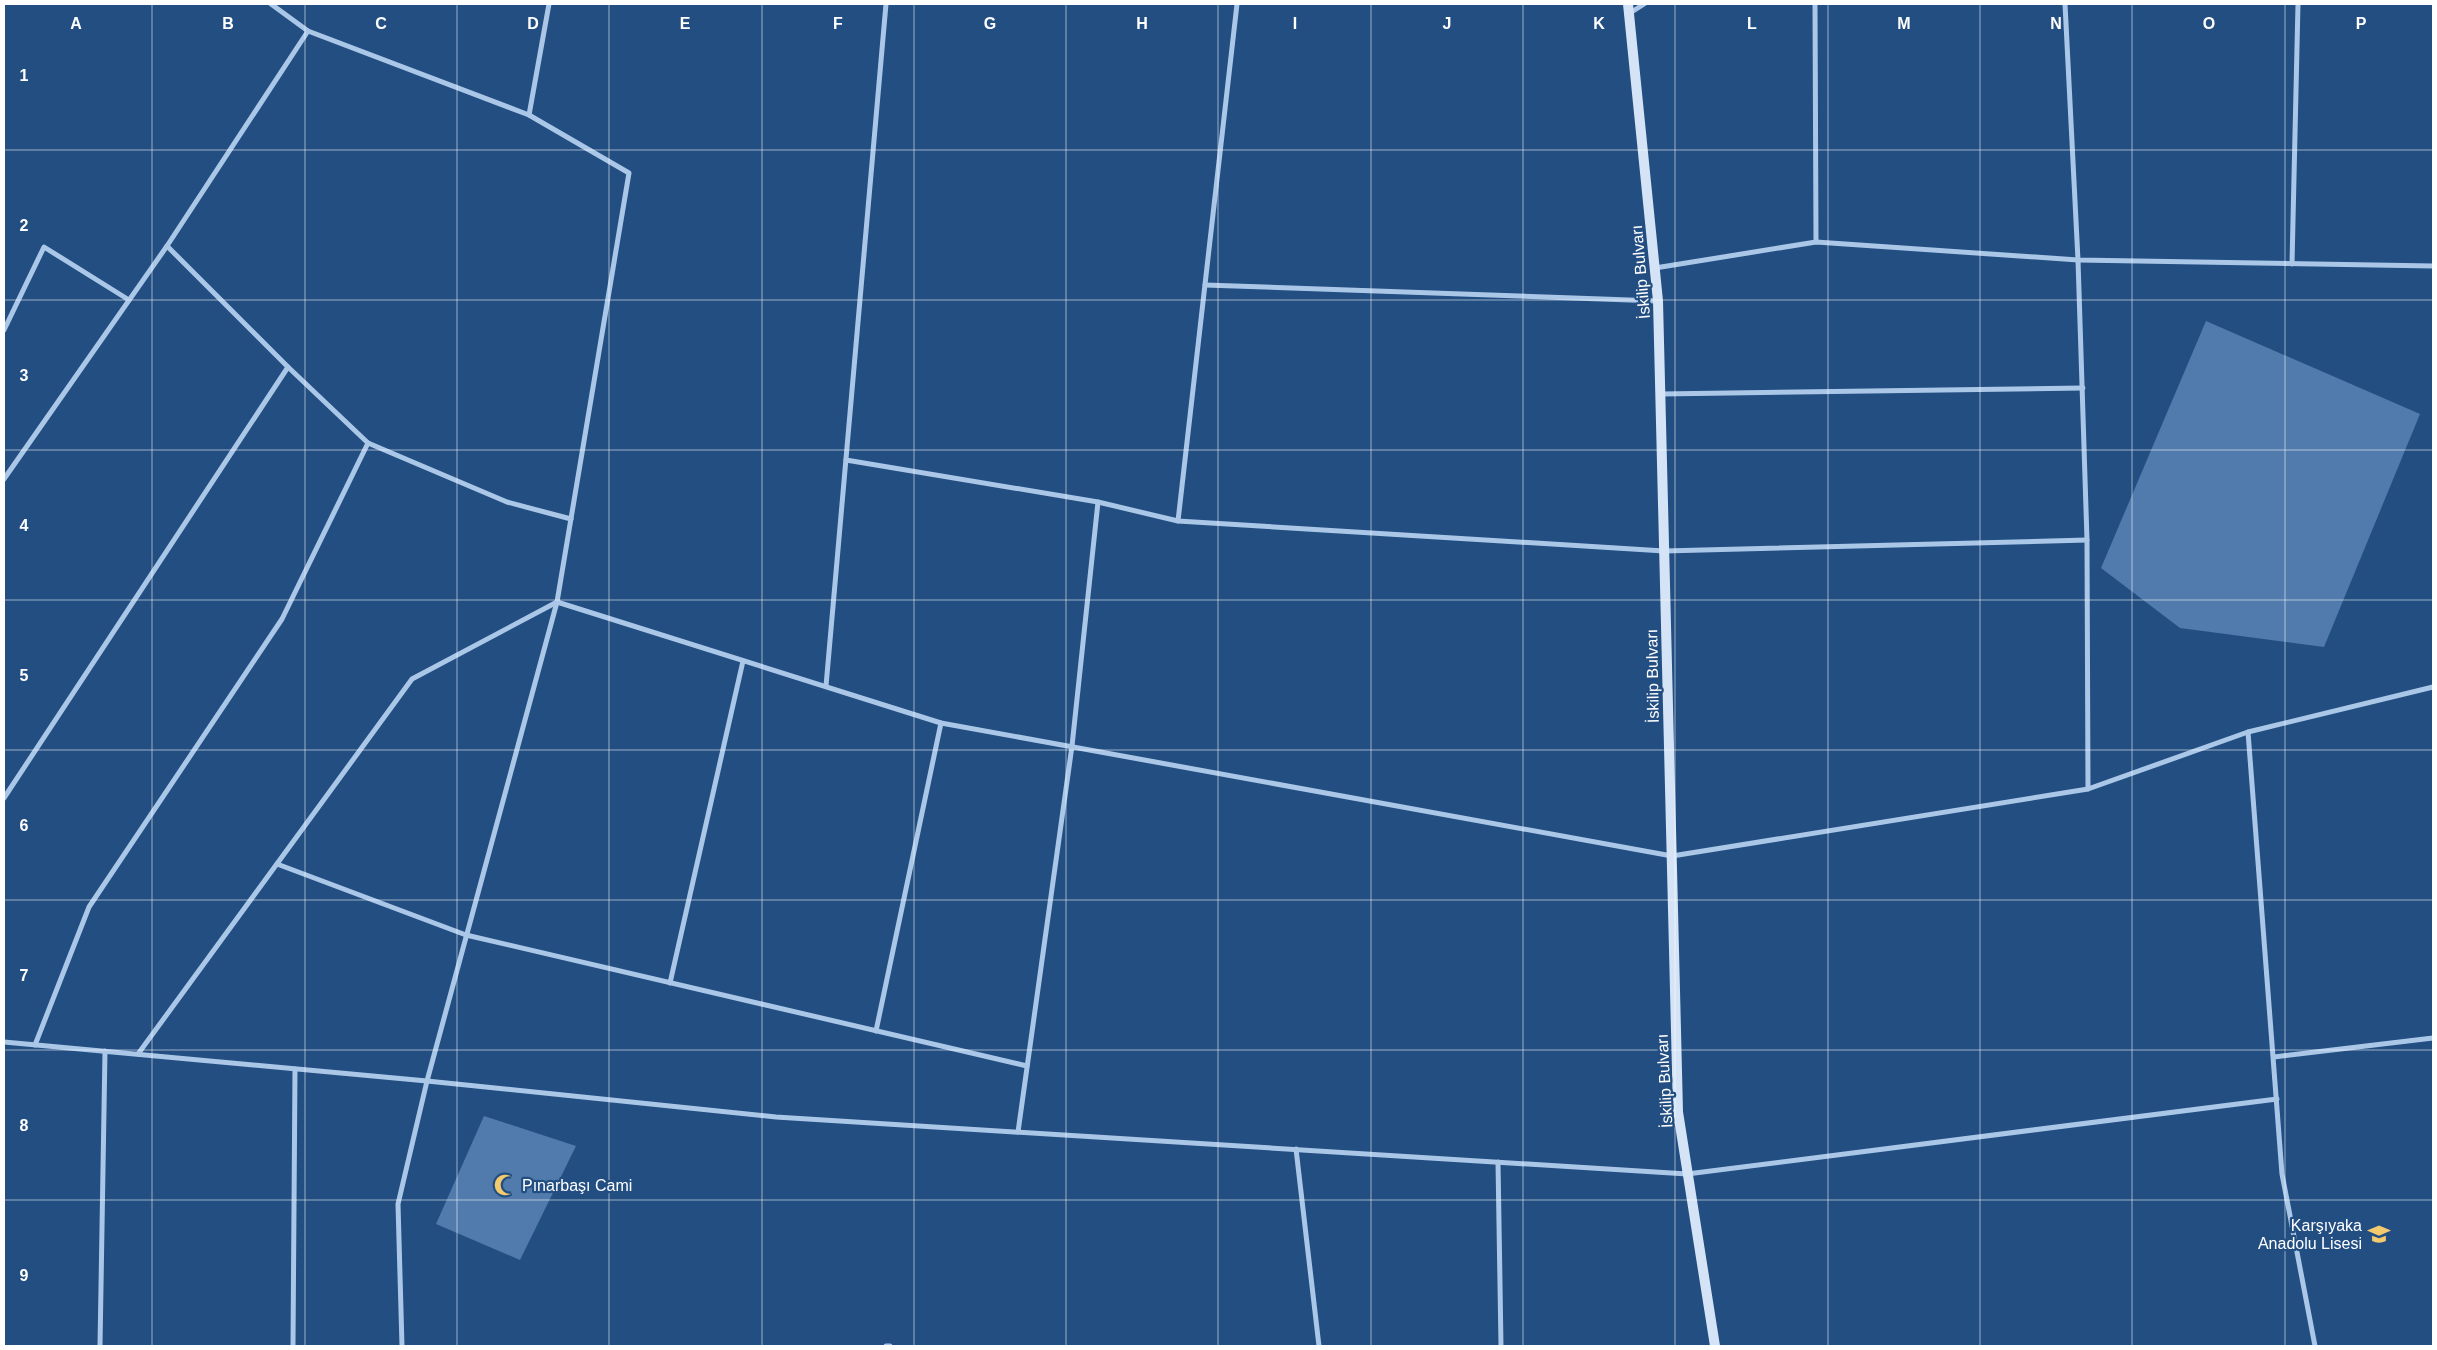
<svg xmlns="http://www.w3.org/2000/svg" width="2437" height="1350" viewBox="0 0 2437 1350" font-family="Helvetica,sans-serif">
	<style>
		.building { fill: #507bac }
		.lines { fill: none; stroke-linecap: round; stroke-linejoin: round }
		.street { stroke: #aac7e8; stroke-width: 5 }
		.secondary { stroke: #d4e4f6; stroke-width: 10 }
		.grid { fill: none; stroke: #fff; stroke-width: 1; stroke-opacity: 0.55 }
		.labels { text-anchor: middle; stroke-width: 4.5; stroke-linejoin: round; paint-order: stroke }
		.street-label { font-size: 16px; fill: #fff; stroke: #234e82 }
		.poi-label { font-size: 16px; fill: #fff; stroke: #234e82; text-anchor: start }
		.grid-label { font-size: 16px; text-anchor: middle; font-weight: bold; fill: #fff; stroke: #234e82; stroke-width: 4.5; stroke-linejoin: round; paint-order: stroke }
	</style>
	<rect width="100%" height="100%" fill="#234e82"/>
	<!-- building -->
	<g class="building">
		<path d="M 2206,321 L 2420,414 L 2324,647 L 2180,628 L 2101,568 Z"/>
		<path d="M 484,1116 L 576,1146 L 520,1260 L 436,1224 Z"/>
	</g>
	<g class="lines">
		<!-- street -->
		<g class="street">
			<path d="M 271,4 L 308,31 L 529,115"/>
			<path d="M 1815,4 L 1816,242"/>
			<path d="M 2065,4 L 2078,260 L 2087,540 L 2088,789 L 2248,732"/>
			<path d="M 1630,13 L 1644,4"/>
			<path d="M 167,246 L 288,367 L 368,443 L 507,502 L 571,519"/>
			<path d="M 2292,264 L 2298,4"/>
			<path d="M 1655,268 L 1816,242 L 2078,260 L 2433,266"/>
			<path d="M 1205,285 L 1658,301"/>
			<path d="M 4,330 L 44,247 L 129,300"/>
			<path d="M 1661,394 L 2083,388"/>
			<path d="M 846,460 L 1098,502 L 1178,521 L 1664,551 L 2087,540"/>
			<path d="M 4,479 L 167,246 L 308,31"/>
			<path d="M 1178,521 L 1237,4"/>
			<path d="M 826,686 L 886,4"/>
			<path d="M 4,798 L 288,367"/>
			<path d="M 277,864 L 466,935 L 1027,1066"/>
			<path d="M 670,983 L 743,661"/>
			<path d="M 876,1031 L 941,723"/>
			<path d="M 4,1042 L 427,1081 L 776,1117 L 1687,1174 L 2277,1099"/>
			<path d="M 35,1045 L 89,907 L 282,619 L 368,443"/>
			<path d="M 138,1054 L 412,679 L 557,602 L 941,723 L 1672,856 L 2088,789"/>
			<path d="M 2274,1057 L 2433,1038"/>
			<path d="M 1018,1132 L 1072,746 L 1098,502"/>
			<path d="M 1296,1149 L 1319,1346"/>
			<path d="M 1498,1162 L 1501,1346"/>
			<path d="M 100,1346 L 105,1051"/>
			<path d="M 293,1346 L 295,1069"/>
			<path d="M 402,1346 L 398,1204 L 427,1081 L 557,602 L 629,173 L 529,115 L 549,4"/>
			<path d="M 886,1346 L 890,1346"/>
			<path d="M 2315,1346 L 2282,1174 L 2248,732 L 2433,687"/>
		</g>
		<!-- secondary -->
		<path class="secondary" d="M 1628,4 L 1658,301 L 1678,1112 L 1715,1346"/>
	</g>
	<!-- grid -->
	<path class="grid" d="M 152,4 L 152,1346M 305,4 L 305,1346M 457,4 L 457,1346M 609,4 L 609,1346M 762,4 L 762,1346M 914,4 L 914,1346M 1066,4 L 1066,1346M 1218,4 L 1218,1346M 1371,4 L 1371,1346M 1523,4 L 1523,1346M 1675,4 L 1675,1346M 1828,4 L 1828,1346M 1980,4 L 1980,1346M 2132,4 L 2132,1346M 2285,4 L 2285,1346M 4,150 L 2433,150M 4,300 L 2433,300M 4,450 L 2433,450M 4,600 L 2433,600M 4,750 L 2433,750M 4,900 L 2433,900M 4,1050 L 2433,1050M 4,1200 L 2433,1200"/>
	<!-- icons -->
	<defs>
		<g id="mosque-bare" transform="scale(1.725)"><path d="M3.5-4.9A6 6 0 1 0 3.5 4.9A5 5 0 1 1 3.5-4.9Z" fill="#f3ca6d" stroke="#234e82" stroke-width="2.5" paint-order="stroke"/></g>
		<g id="school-bare" transform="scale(1.725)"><path d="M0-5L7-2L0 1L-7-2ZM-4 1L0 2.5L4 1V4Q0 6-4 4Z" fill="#f3ca6d" stroke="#234e82" stroke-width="2.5" paint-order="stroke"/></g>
	</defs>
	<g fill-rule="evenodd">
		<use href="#mosque-bare" x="505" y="1185"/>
		<use href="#school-bare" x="2379" y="1234"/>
	</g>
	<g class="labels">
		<!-- street labels -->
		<g class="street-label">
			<text transform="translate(1640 272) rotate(-95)" y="6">İskilip Bulvarı</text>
			<text transform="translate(1652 676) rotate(-91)" y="6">İskilip Bulvarı</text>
			<text transform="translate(1664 1081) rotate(-93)" y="6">İskilip Bulvarı</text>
		</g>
		<!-- poi labels -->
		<g class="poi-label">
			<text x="522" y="1191">Pınarbaşı Cami</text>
			<text x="2362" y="1231" text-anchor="end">Karşıyaka<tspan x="2362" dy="18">Anadolu Lisesi</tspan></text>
		</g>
	</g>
	<g class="grid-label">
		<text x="76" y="29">A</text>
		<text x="228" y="29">B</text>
		<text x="381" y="29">C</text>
		<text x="533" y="29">D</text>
		<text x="685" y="29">E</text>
		<text x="838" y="29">F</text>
		<text x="990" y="29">G</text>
		<text x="1142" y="29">H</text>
		<text x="1295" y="29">I</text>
		<text x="1447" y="29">J</text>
		<text x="1599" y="29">K</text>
		<text x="1752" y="29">L</text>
		<text x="1904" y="29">M</text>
		<text x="2056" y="29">N</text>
		<text x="2209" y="29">O</text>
		<text x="2361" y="29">P</text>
		<text x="24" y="81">1</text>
		<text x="24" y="231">2</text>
		<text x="24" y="381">3</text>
		<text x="24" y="531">4</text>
		<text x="24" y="681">5</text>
		<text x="24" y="831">6</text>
		<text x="24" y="981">7</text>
		<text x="24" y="1131">8</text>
		<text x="24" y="1281">9</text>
	</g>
	<!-- border -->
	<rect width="2437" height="1350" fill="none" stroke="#ffffff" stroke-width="10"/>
</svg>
